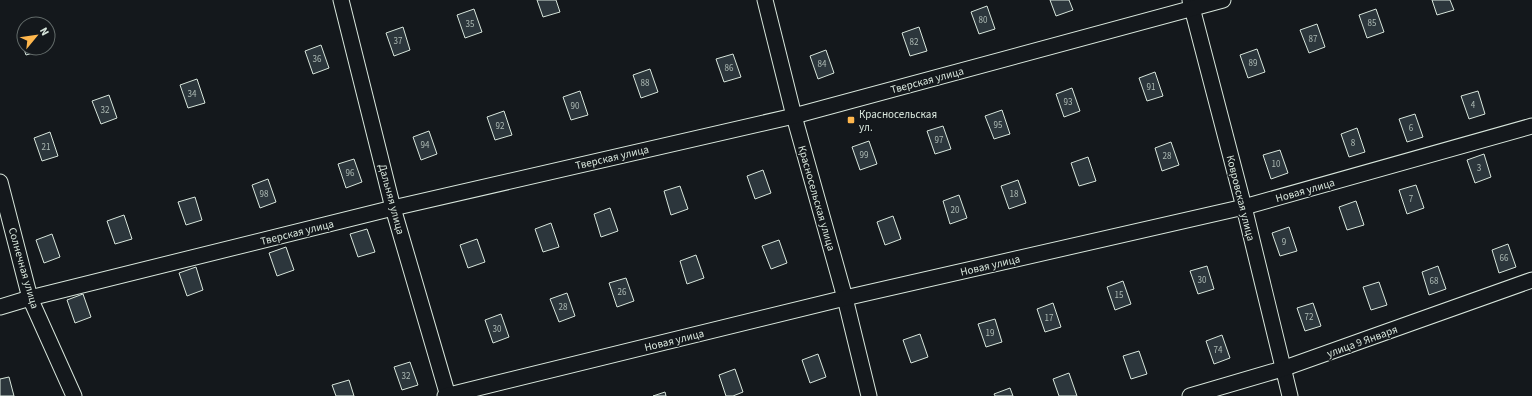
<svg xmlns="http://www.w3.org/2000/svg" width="1532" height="396" viewBox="0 0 1532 396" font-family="'Source Sans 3',sans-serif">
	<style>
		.building { fill: #2c363c; stroke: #d8e6dc }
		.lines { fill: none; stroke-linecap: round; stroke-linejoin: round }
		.minor-casing { stroke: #d8e6dc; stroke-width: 17 }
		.minor { stroke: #14181c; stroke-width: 15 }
		.poi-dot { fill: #ffb74d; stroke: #14181c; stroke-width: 1.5 }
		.labels { text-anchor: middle; stroke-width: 3; stroke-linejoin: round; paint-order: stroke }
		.number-label { font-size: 9px; fill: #adbab4 }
		.street-label { font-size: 11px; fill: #d8e6dc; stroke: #14181c }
		.poi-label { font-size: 11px; fill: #d8e6dc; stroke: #14181c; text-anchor: start }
	</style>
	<rect width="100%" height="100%" fill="#14181c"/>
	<!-- building -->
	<g class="building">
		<path d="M 537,0 L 556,0 L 560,12 L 543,17 Z"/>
		<path d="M 1050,0 L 1069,0 L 1073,10 L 1056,16 Z"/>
		<path d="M 1432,0 L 1450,0 L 1454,10 L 1437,15 Z"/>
		<path d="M 987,6 L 995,29 L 979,34 L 971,12 Z"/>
		<path d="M 474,9 L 482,32 L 465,38 L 457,15 Z"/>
		<path d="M 1376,9 L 1384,32 L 1367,38 L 1359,15 Z"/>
		<path d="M 1317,24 L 1325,47 L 1309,53 L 1300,30 Z"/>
		<path d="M 403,27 L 410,50 L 394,56 L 386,33 Z"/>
		<path d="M 919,27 L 927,51 L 910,56 L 902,33 Z"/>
		<path d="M 24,30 L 24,48 L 42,48 L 43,50 L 26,55 L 18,32 Z"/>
		<path d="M 321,45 L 329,68 L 313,74 L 305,51 Z"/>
		<path d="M 1257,49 L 1265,72 L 1248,78 L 1240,55 Z"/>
		<path d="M 826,50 L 834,73 L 818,79 L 810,56 Z"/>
		<path d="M 733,54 L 741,77 L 724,82 L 716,59 Z"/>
		<path d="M 650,69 L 658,92 L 641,98 L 633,75 Z"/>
		<path d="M 1155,72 L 1163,96 L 1147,101 L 1139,78 Z"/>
		<path d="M 197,79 L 205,103 L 188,108 L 180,85 Z"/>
		<path d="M 1072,88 L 1080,111 L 1064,117 L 1056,94 Z"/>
		<path d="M 580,91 L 588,115 L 571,120 L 563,97 Z"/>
		<path d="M 1478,91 L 1485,114 L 1469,119 L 1461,96 Z"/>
		<path d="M 109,95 L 117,118 L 101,124 L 92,101 Z"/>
		<path d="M 1002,110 L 1010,134 L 994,139 L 985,116 Z"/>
		<path d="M 504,111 L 512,135 L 495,140 L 487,117 Z"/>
		<path d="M 1415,114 L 1423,137 L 1407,142 L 1399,119 Z"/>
		<path d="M 943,126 L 951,149 L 935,154 L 927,131 Z"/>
		<path d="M 1357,128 L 1365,152 L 1349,157 L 1341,134 Z"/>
		<path d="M 429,131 L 437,154 L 421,160 L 413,137 Z"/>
		<path d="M 50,132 L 58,156 L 42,161 L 34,138 Z"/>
		<path d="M 869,141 L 877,164 L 860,170 L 852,147 Z"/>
		<path d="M 1171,142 L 1179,165 L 1162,171 L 1155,148 Z"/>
		<path d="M 1280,150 L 1288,173 L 1271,179 L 1263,155 Z"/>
		<path d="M 1484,154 L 1491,177 L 1475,183 L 1467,160 Z"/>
		<path d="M 1088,157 L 1096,181 L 1079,186 L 1071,163 Z"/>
		<path d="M 354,159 L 362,182 L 346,188 L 338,164 Z"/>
		<path d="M 763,170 L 771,193 L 755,199 L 747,176 Z"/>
		<path d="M 268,179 L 276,202 L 260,208 L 252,185 Z"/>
		<path d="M 1018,180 L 1026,203 L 1009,209 L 1001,186 Z"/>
		<path d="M 1416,185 L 1424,208 L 1407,214 L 1399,190 Z"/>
		<path d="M 680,186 L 688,209 L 671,215 L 664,191 Z"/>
		<path d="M 959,195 L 967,218 L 950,224 L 943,201 Z"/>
		<path d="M 195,197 L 202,220 L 186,225 L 178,202 Z"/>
		<path d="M 1356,201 L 1364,225 L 1347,230 L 1339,207 Z"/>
		<path d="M 610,208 L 618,231 L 601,237 L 594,214 Z"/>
		<path d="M 124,215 L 132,239 L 115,244 L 107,221 Z"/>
		<path d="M 893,216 L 901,239 L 885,245 L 877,222 Z"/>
		<path d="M 551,223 L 559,247 L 543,252 L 535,229 Z"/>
		<path d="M 1289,227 L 1297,251 L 1280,256 L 1272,233 Z"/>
		<path d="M 367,229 L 375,252 L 358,257 L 350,234 Z"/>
		<path d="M 52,234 L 60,257 L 44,263 L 36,240 Z"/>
		<path d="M 477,239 L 485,262 L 468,268 L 460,245 Z"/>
		<path d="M 779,240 L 787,263 L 771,269 L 762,246 Z"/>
		<path d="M 1508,244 L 1516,267 L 1499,273 L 1492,250 Z"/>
		<path d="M 286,247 L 294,270 L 277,276 L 269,253 Z"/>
		<path d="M 696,255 L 704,278 L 687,284 L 680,261 Z"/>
		<path d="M 1207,266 L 1214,289 L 1198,294 L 1190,271 Z"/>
		<path d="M 1438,266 L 1446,289 L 1429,295 L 1422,272 Z"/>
		<path d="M 196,267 L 203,290 L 187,296 L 179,273 Z"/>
		<path d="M 626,278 L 634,301 L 617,307 L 609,283 Z"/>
		<path d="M 1123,281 L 1131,304 L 1115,310 L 1107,287 Z"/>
		<path d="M 1379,282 L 1387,305 L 1371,310 L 1363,287 Z"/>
		<path d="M 567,293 L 575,316 L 559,322 L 550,299 Z"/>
		<path d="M 83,294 L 91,317 L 75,323 L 67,300 Z"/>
		<path d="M 1053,303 L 1061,327 L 1045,332 L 1037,309 Z"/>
		<path d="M 1313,303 L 1321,326 L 1305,331 L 1297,308 Z"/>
		<path d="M 501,314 L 509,337 L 493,343 L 485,320 Z"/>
		<path d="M 995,319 L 1002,342 L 986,347 L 978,324 Z"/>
		<path d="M 920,334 L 928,357 L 911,363 L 903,340 Z"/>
		<path d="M 1222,335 L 1230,358 L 1214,364 L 1206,341 Z"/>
		<path d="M 1139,351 L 1147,374 L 1131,379 L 1123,356 Z"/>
		<path d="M 818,354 L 826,377 L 810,383 L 802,360 Z"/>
		<path d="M 410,362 L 418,385 L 402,390 L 394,367 Z"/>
		<path d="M 735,369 L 743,392 L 733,396 L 726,396 L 719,375 Z"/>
		<path d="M 1069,373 L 1077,396 L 1059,396 L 1053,379 Z"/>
		<path d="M 9,377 L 14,396 L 0,396 L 0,379 Z"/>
		<path d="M 349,380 L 354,396 L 336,396 L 332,385 Z"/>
		<path d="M 1010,388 L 1013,396 L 995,396 L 994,394 Z"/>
		<path d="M 665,392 L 666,396 L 653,396 Z"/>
	</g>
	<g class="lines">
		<!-- minor casing -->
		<g class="minor-casing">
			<g id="minor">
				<path d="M 341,0 L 393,208 L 448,396"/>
				<path d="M 765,0 L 794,116 L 845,298 L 869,396"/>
				<path d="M 1190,0 L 1244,207 L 1290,396"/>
				<path d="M 0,182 L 30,298 L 74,396"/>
				<path d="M 0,307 L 30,298 L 393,208 L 794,116 L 1223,0"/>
				<path d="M 445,396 L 845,298 L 1244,207 L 1532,126"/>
				<path d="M 1190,396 L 1282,369 L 1532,280"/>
			</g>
		</g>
		<!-- minor -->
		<use href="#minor" class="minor"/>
	</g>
	<!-- markers -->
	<rect class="poi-dot" x="847" y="116" width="8" height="8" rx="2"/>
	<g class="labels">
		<!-- number labels -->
		<g class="number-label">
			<text x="983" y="23">80</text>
			<text x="1372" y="26">85</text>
			<text x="470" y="27">35</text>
			<text x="1313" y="42">87</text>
			<text x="398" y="44">37</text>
			<text x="914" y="45">82</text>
			<text x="317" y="62">36</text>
			<text x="1253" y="66">89</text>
			<text x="822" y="67">84</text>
			<text x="729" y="71">86</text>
			<text x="645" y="86">88</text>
			<text x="1151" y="90">91</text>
			<text x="192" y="97">34</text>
			<text x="1068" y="105">93</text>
			<text x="1473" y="108">4</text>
			<text x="575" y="109">90</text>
			<text x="105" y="113">32</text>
			<text x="998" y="128">95</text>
			<text x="500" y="129">92</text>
			<text x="1411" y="131">6</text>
			<text x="939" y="143">97</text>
			<text x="1353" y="146">8</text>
			<text x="425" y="148">94</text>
			<text x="46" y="150">21</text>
			<text x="864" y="158">99</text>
			<text x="1167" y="159">28</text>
			<text x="1276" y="167">10</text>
			<text x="1479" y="171">3</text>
			<text x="350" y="176">96</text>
			<text x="264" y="197">98</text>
			<text x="1014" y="197">18</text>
			<text x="1411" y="202">7</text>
			<text x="955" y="213">20</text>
			<text x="1284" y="245">9</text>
			<text x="1504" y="261">66</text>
			<text x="1202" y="283">30</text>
			<text x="1434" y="284">68</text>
			<text x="622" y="295">26</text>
			<text x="1119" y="298">15</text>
			<text x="563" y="310">28</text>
			<text x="1309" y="320">72</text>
			<text x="1049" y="321">17</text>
			<text x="497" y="332">30</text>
			<text x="990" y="336">19</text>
			<text x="1218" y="353">74</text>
			<text x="406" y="379">32</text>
		</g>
		<!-- street labels -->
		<g class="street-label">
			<text transform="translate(927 80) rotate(-15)" y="4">Тверская улица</text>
			<text transform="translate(612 157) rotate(-13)" y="4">Тверская улица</text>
			<text transform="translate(1305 190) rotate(-16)" y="4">Новая улица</text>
			<text transform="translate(817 198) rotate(74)" y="4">Красносельская улица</text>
			<text transform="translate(1241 198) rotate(76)" y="4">Ковровская улица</text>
			<text transform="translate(392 199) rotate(75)" y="4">Дальняя улица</text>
			<text transform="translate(297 232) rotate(-14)" y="4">Тверская улица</text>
			<text transform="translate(990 265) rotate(-13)" y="4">Новая улица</text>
			<text transform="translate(24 268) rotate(74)" y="4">Солнечная улица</text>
			<text transform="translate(674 340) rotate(-14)" y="4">Новая улица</text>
			<text transform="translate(1362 341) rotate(-20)" y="4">улица 9 Января</text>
		</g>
		<!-- poi labels -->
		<g class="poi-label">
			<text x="859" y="118">Красносельская<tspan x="859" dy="13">ул.</tspan></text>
		</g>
	</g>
	<!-- north arrow -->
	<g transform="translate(36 36) rotate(61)"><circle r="19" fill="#14181c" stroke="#626a69"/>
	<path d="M0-3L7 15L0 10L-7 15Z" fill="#ffb74d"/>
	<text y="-6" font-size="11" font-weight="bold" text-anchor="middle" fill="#d8e6dc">N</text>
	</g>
</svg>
